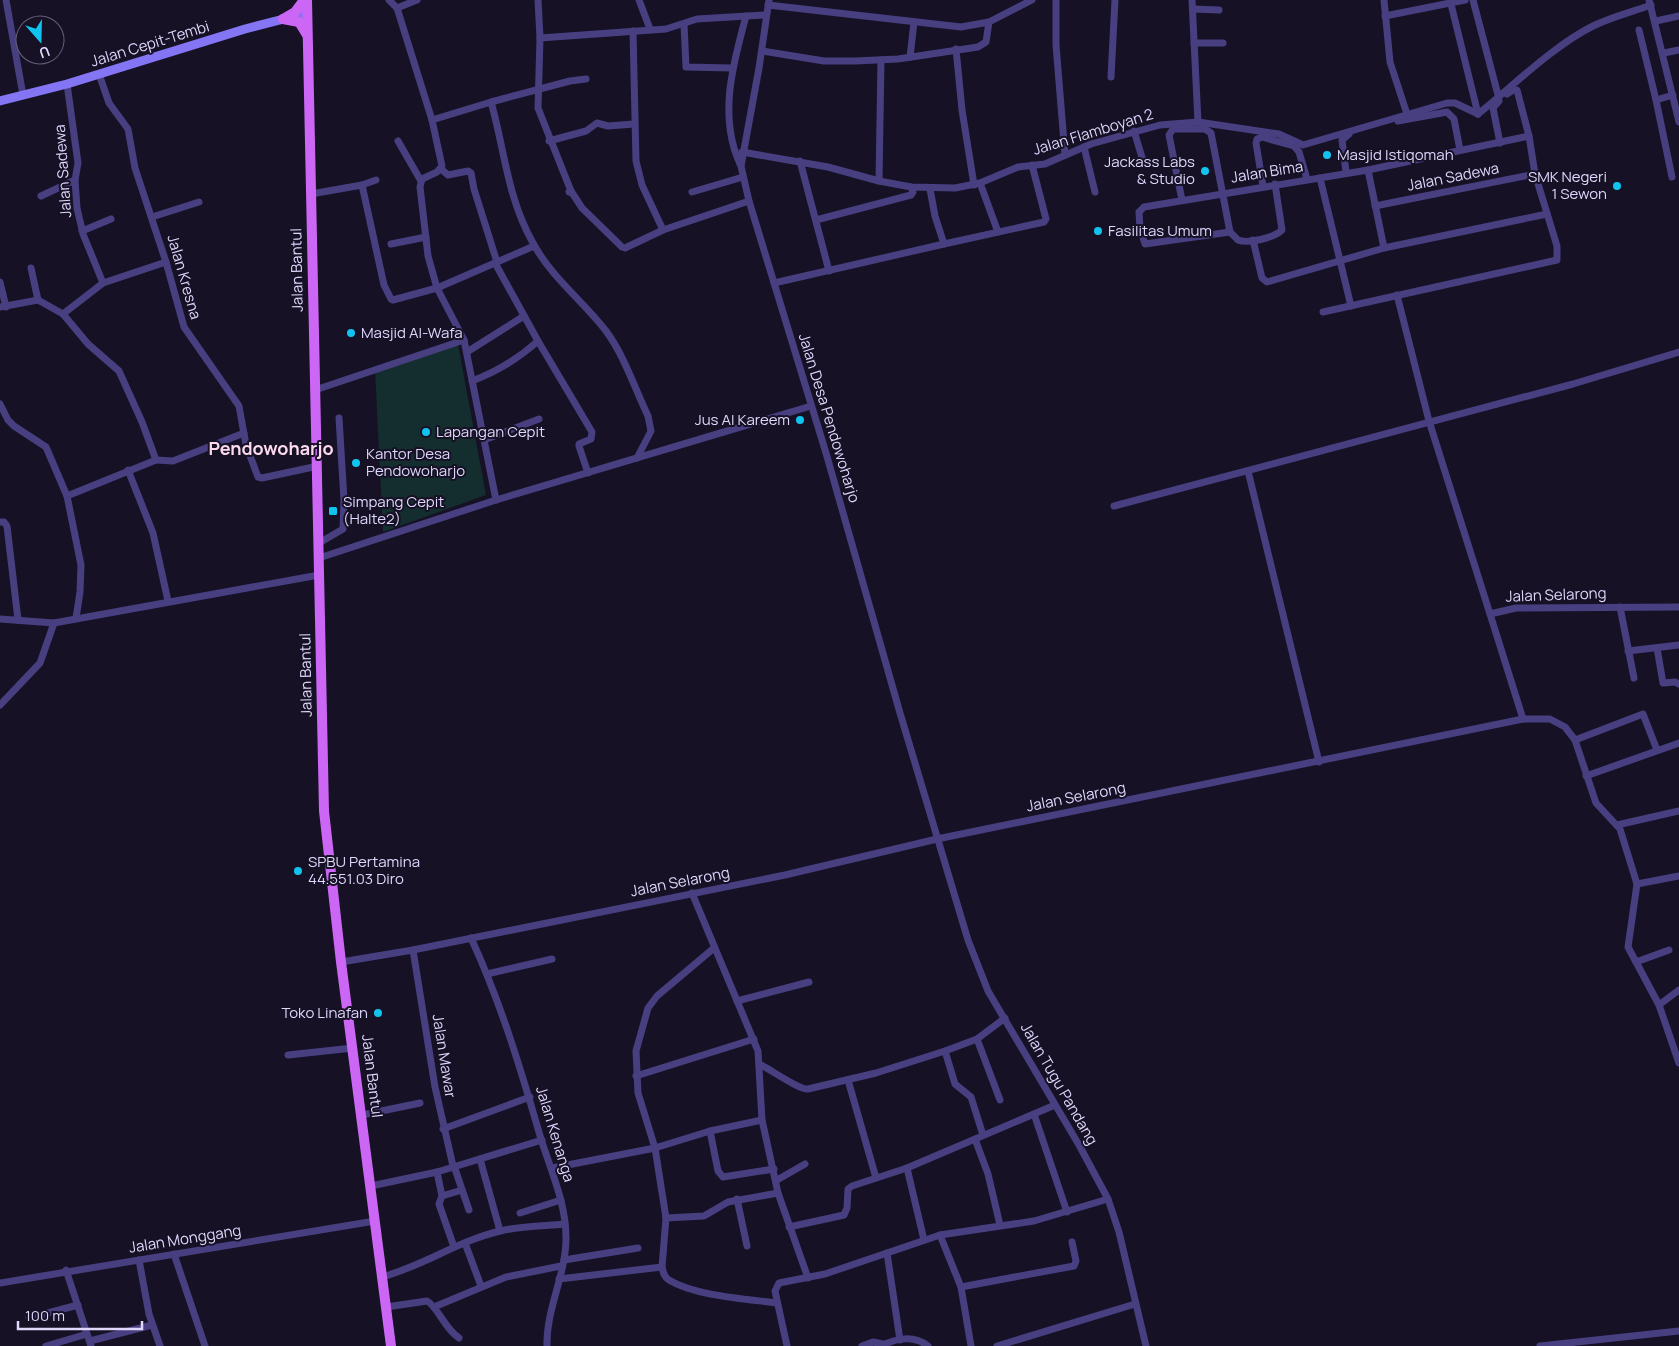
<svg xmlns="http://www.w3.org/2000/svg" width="1679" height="1346" viewBox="0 0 1679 1346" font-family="Manrope,sans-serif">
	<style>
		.green { fill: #142d2e }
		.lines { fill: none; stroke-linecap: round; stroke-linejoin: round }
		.minor { stroke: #473f80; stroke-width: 7 }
		.secondary { stroke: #8475f5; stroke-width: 9 }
		.primary { stroke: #cc66f4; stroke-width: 10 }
		.poi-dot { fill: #11c4ef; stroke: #161125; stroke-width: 2 }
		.labels { text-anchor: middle; stroke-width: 4; stroke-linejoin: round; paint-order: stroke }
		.street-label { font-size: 15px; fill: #dfd7fc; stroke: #161125 }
		.poi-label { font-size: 15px; fill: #dfd7fc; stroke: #161125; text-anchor: start }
		.quarter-label { font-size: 18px; font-weight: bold; fill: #fcd9ec; stroke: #161125 }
	</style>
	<rect width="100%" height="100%" fill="#161125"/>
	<!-- green -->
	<path class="green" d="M 458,344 L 486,495 L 383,532 L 375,370 Z"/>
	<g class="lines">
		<!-- minor -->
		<g class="minor">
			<path d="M 6,0 L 23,95"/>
			<path d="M 389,0 L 397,8 L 432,120 L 442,166 L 437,172 L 422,179 L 420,187 L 428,256 L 437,288 L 464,340 L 496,500"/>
			<path d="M 538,0 L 540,38"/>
			<path d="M 639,0 L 650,29"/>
			<path d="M 769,0 L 759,68 L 741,166 L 749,201 L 826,453 L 900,713 L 968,940 L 988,991 L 1079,1145 L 1108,1199 L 1119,1232 L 1146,1346"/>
			<path d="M 1056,0 L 1056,45 L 1065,155"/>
			<path d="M 1192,0 L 1198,122"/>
			<path d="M 1384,0 L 1390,62 L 1407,114"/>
			<path d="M 1473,0 L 1498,95"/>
			<path d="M 1649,0 L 1679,122"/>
			<path d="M 1451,4 L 1478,114"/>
			<path d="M 768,5 L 961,27 L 989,22 L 1032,0"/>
			<path d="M 397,8 L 417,0"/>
			<path d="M 1193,9 L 1219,10"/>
			<path d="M 1385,16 L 1465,0"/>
			<path d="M 1656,21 L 1679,16"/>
			<path d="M 684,24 L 686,67 L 732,68"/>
			<path d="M 1639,30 L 1656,100 L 1673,95"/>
			<path d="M 633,31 L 636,161 L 642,185 L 663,230"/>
			<path d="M 1194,43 L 1223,43"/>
			<path d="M 956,49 L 962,110 L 974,185"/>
			<path d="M 762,51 L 824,61 L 855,61 L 898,59 L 978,47 L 986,42 L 989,22"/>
			<path d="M 1664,53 L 1679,50"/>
			<path d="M 910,57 L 914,22"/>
			<path d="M 99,74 L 109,103 L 128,129 L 135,168 L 166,262 L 184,327 L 239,406 L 246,445 L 258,477 L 262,478 L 318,466"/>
			<path d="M 1111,77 L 1115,0"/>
			<path d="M 67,84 L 78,163 L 75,180 L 77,208 L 83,234 L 103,283"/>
			<path d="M 1507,94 L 1513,90 L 1517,90 L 1529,136"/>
			<path d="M 1656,100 L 1672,177"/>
			<path d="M 1499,101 L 1493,108 L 1500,143"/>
			<path d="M 491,102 C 505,151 507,197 533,243 C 551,277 583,301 606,331 C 624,355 635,389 648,416 L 651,431 L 637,458"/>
			<path d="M 1478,114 C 1513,86 1553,46 1593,26 C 1611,17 1632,12 1651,5"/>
			<path d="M 432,120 L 491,102 L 570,81 L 586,79"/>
			<path d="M 1398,121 L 1447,112 L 1454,119 L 1460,150"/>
			<path d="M 1134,131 L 1144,164"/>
			<path d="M 398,141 L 421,181"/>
			<path d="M 549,141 L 586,131 L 597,123 L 608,126 L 634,124"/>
			<path d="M 1084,147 L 1095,192"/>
			<path d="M 742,152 L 828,167 L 879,181 L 911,187 L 955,188 L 980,183 L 1018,167 L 1045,164 L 1091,144 L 1160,125 L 1198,122 L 1279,134 L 1303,145 L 1447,103 L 1455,103 L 1478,114"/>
			<path d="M 800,161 L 829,271"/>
			<path d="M 740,164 C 718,116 733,64 746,16"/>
			<path d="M 441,169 L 448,175 L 468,171 L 471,173 L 474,189 L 497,262"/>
			<path d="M 1368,170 L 1384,248"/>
			<path d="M 1346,172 L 1342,140 L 1349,134"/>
			<path d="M 1320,178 L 1351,306"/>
			<path d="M 879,181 L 881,60"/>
			<path d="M 980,183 L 998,232"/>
			<path d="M 362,185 L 384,285 L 391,299 L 393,300 L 437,288 L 534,246"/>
			<path d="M 1263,186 L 1256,143 L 1257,139 L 1262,137 L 1294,146 L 1299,152 L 1307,179"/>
			<path d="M 571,191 L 538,108 L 540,38 L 666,29 L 697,19 L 766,15"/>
			<path d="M 569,192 L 571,191 L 582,208 L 622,247 L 625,248 L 663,230 L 749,201"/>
			<path d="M 692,192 L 743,177"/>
			<path d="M 311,194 L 362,185 L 376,180"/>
			<path d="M 41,196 L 75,180"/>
			<path d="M 1182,200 L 1169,135 L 1173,129 L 1205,129 L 1211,133 L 1230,232 L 1238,240 C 1248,244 1274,238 1282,230 L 1275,184"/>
			<path d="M 1375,206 L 1535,174"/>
			<path d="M 152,217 L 199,202"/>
			<path d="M 816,220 L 911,195 L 913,192 L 911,187"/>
			<path d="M 82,231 L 111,219"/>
			<path d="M 1230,232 L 1145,244 L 1140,228 L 1139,212 L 1144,207 L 1368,170 L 1529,136 L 1535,174 L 1557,246 L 1557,260 L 1323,312"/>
			<path d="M 1253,240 L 1262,278 L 1267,282 L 1384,248 L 1547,214"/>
			<path d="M 391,244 L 426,237"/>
			<path d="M 944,244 L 1044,222 L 1046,219 L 1032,165"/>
			<path d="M 31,268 L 38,300"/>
			<path d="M 0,282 L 6,307"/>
			<path d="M 774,283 L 944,244 L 935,216 L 930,189"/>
			<path d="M 1397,295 L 1429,421 L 1490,614"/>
			<path d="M 0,307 L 38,300 L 63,314 L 88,344 L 119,371 L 142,422 L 156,460"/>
			<path d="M 63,314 L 103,283 L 166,262"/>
			<path d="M 538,341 L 592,432 L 591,439 L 579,444 L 579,446 L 588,473"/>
			<path d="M 467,352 L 524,316"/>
			<path d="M 472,381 C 496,372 519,358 538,341 L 495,263"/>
			<path d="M 315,390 L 464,340"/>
			<path d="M 0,404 L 8,420 L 14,426 L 46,447 L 67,496 L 81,565 L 80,592 L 76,618"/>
			<path d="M 484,440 L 539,419"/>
			<path d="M 156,460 L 173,461 L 244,433"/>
			<path d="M 128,470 L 153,533 L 168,601"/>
			<path d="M 1248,471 L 1319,762"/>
			<path d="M 67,496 L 156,460"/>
			<path d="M 1114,506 L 1573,384 L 1679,352"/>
			<path d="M 0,522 L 4,522 L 7,526 L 18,620"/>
			<path d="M 319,543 L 343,529 L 344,500 L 339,418"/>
			<path d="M 319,558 L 496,500 L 811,406"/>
			<path d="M 1620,607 L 1634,678"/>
			<path d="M 0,619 L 54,623 L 319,575"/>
			<path d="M 1657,648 L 1663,683 L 1675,682 L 1679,684"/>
			<path d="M 1628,651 L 1679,645"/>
			<path d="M 0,705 L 40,663 L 54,623"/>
			<path d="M 1523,719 L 1550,719 L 1565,727 L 1575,740 L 1596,803 L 1620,829 L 1637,884 L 1628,947 L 1659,1005 L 1679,1063"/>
			<path d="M 1575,740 L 1643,714 L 1657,750"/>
			<path d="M 1586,776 L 1679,743"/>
			<path d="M 1617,825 L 1679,811"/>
			<path d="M 1637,884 L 1679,876"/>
			<path d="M 692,893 L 758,1051 L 762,1120 L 766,1138 L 778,1193 L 808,1278"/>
			<path d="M 471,938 C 501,1003 521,1070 541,1139 C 551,1171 566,1203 566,1238 C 566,1275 546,1309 547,1346"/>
			<path d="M 714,948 L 657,996 L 648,1008 L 636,1051 L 638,1093 L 655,1148 L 666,1218 L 662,1267 C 663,1272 664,1277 669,1280 C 695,1296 747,1299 777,1303"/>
			<path d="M 413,950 L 435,1087 L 453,1166"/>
			<path d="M 341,962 L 413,950 L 785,875 L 937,839 L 1523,719 L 1490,614 L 1516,608 L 1679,607"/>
			<path d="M 1636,962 L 1669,950"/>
			<path d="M 487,974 L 552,959"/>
			<path d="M 737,1001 L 809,982"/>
			<path d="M 1659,1005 L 1679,990"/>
			<path d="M 977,1039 L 1000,1100"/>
			<path d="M 945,1051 L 955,1084 L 971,1097 L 983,1135"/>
			<path d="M 288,1055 L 353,1048"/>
			<path d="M 759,1064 C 770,1069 799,1090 808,1089 L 876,1073 L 945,1051 L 977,1039 L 1005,1018"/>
			<path d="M 636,1076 L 754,1039"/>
			<path d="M 848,1080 L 876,1178"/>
			<path d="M 1034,1114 L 1067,1212"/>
			<path d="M 362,1115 L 420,1103"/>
			<path d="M 443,1129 L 530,1097"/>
			<path d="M 710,1131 L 718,1171 L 723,1177 L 774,1169"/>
			<path d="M 975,1139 L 988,1174 L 1000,1225"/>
			<path d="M 480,1159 L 500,1231"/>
			<path d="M 454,1166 L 469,1210"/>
			<path d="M 552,1168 L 655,1148 L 710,1131 L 762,1120"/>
			<path d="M 907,1168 L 924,1240"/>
			<path d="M 437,1172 L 442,1196 L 439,1204 L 454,1247"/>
			<path d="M 777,1180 L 805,1164"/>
			<path d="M 371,1186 L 437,1172 L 542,1140"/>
			<path d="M 442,1196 L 462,1190"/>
			<path d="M 737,1199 L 747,1246"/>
			<path d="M 520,1213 L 561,1200"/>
			<path d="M 666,1218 L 704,1216 L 728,1202 L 778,1193"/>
			<path d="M 789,1227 L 844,1215 L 847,1208 L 848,1189 L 852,1186 L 907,1168 L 1055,1105"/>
			<path d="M 940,1235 L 961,1287 L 971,1346"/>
			<path d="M 465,1243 L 481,1286"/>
			<path d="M 887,1253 L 900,1340"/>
			<path d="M 174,1254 L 205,1346"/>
			<path d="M 139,1260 L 149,1314 L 160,1346"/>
			<path d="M 564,1260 L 638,1248"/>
			<path d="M 66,1270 L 91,1346"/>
			<path d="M 382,1277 C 423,1266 458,1241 500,1231 C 520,1226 544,1226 565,1224"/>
			<path d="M 559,1279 L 662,1267"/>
			<path d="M 0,1283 L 375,1221"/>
			<path d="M 961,1287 L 1074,1266 L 1076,1261 L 1072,1242"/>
			<path d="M 386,1307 L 427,1301 C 438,1307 444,1328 459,1338"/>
			<path d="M 434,1307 L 506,1277 L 561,1266"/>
			<path d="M 29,1318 L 78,1305"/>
			<path d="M 90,1341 L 152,1325"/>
			<path d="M 46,1346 L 87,1334"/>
			<path d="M 787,1346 L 775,1291 L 779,1283 L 825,1274 L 940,1235 L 1034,1221 L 1108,1199"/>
			<path d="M 862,1346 L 873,1342 L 883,1344"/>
			<path d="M 881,1346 C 896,1338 914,1335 928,1346"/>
			<path d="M 997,1346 L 1135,1304"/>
			<path d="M 1540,1346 L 1679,1331"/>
		</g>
		<!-- secondary -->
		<path class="secondary" d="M 0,101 L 67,84 L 245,29 L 307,13"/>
		<!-- primary -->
		<g class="primary">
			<path d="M 307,0 L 324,811 L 341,962 L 391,1346"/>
			<path d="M 283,19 L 299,22 L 307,35"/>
			<path d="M 283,19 L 295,12 L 304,0"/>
		</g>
	</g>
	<!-- markers -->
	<g class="poi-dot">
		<circle cx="1327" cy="155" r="5"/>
		<circle cx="1205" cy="171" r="5"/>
		<circle cx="1617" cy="186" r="5"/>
		<circle cx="1098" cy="231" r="5"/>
		<circle cx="351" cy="333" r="5"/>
		<circle cx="800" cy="420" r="5"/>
		<circle cx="426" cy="432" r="5"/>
		<circle cx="356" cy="463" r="5"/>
		<rect x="328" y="506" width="10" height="10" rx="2.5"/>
		<circle cx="298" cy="871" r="5"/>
		<circle cx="378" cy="1013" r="5"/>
	</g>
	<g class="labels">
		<!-- street labels -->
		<g class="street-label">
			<text transform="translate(150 44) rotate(-17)" y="5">Jalan Cepit-Tembi</text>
			<text transform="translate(1093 132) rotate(-17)" y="5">Jalan Flamboyan 2</text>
			<text transform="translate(63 171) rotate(-94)" y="5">Jalan Sadewa</text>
			<text transform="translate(1267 172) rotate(-9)" y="5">Jalan Bima</text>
			<text transform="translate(1453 177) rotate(-11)" y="5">Jalan Sadewa</text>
			<text transform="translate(297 270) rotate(-91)" y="5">Jalan Bantul</text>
			<text transform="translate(184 277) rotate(74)" y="5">Jalan Kresna</text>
			<text transform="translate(829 418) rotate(73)" y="5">Jalan Desa Pendowoharjo</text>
			<text transform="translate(1556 595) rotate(-2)" y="5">Jalan Selarong</text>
			<text transform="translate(306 675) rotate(-91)" y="5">Jalan Bantul</text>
			<text transform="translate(1076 797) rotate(-11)" y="5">Jalan Selarong</text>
			<text transform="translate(680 882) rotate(-11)" y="5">Jalan Selarong</text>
			<text transform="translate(444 1056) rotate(81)" y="5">Jalan Mawar</text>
			<text transform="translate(372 1076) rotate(83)" y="5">Jalan Bantul</text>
			<text transform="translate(1059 1084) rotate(60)" y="5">Jalan Tugu Pandang</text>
			<text transform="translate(555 1134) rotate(73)" y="5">Jalan Kenanga</text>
			<text transform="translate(185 1239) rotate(-9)" y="5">Jalan Monggang</text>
		</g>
		<!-- poi labels -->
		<g class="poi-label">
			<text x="1337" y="160">Masjid Istiqomah</text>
			<text x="1195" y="167" text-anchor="end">Jackass Labs<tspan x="1195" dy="17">&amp; Studio</tspan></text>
			<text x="1607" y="182" text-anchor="end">SMK Negeri<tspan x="1607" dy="17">1 Sewon</tspan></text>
			<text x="1108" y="236">Fasilitas Umum</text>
			<text x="361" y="338">Masjid Al-Wafa</text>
			<text x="790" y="425" text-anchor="end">Jus Al Kareem</text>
			<text x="436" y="437">Lapangan Cepit</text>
			<text x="366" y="459">Kantor Desa<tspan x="366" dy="17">Pendowoharjo</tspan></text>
			<text x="343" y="507">Simpang Cepit<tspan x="343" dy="17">(Halte2)</tspan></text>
			<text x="308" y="867">SPBU Pertamina<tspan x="308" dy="17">44.551.03 Diro</tspan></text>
			<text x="368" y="1018" text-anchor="end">Toko Linafan</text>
		</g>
		<!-- quarter labels -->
		<g class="quarter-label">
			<text x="271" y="455">Pendowoharjo</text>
		</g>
	</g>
	<!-- north arrow -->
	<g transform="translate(40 40) rotate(160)"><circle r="24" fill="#161125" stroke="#66607b"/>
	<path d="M0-4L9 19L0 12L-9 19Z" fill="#11c4ef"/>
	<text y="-8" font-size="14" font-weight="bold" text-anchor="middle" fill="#dfd7fc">U</text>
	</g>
	<!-- scale -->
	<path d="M18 1321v8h124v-8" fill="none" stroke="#dfd7fc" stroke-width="2.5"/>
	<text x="25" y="1321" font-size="15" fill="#dfd7fc" stroke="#161125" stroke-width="4" paint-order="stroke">100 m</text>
</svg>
